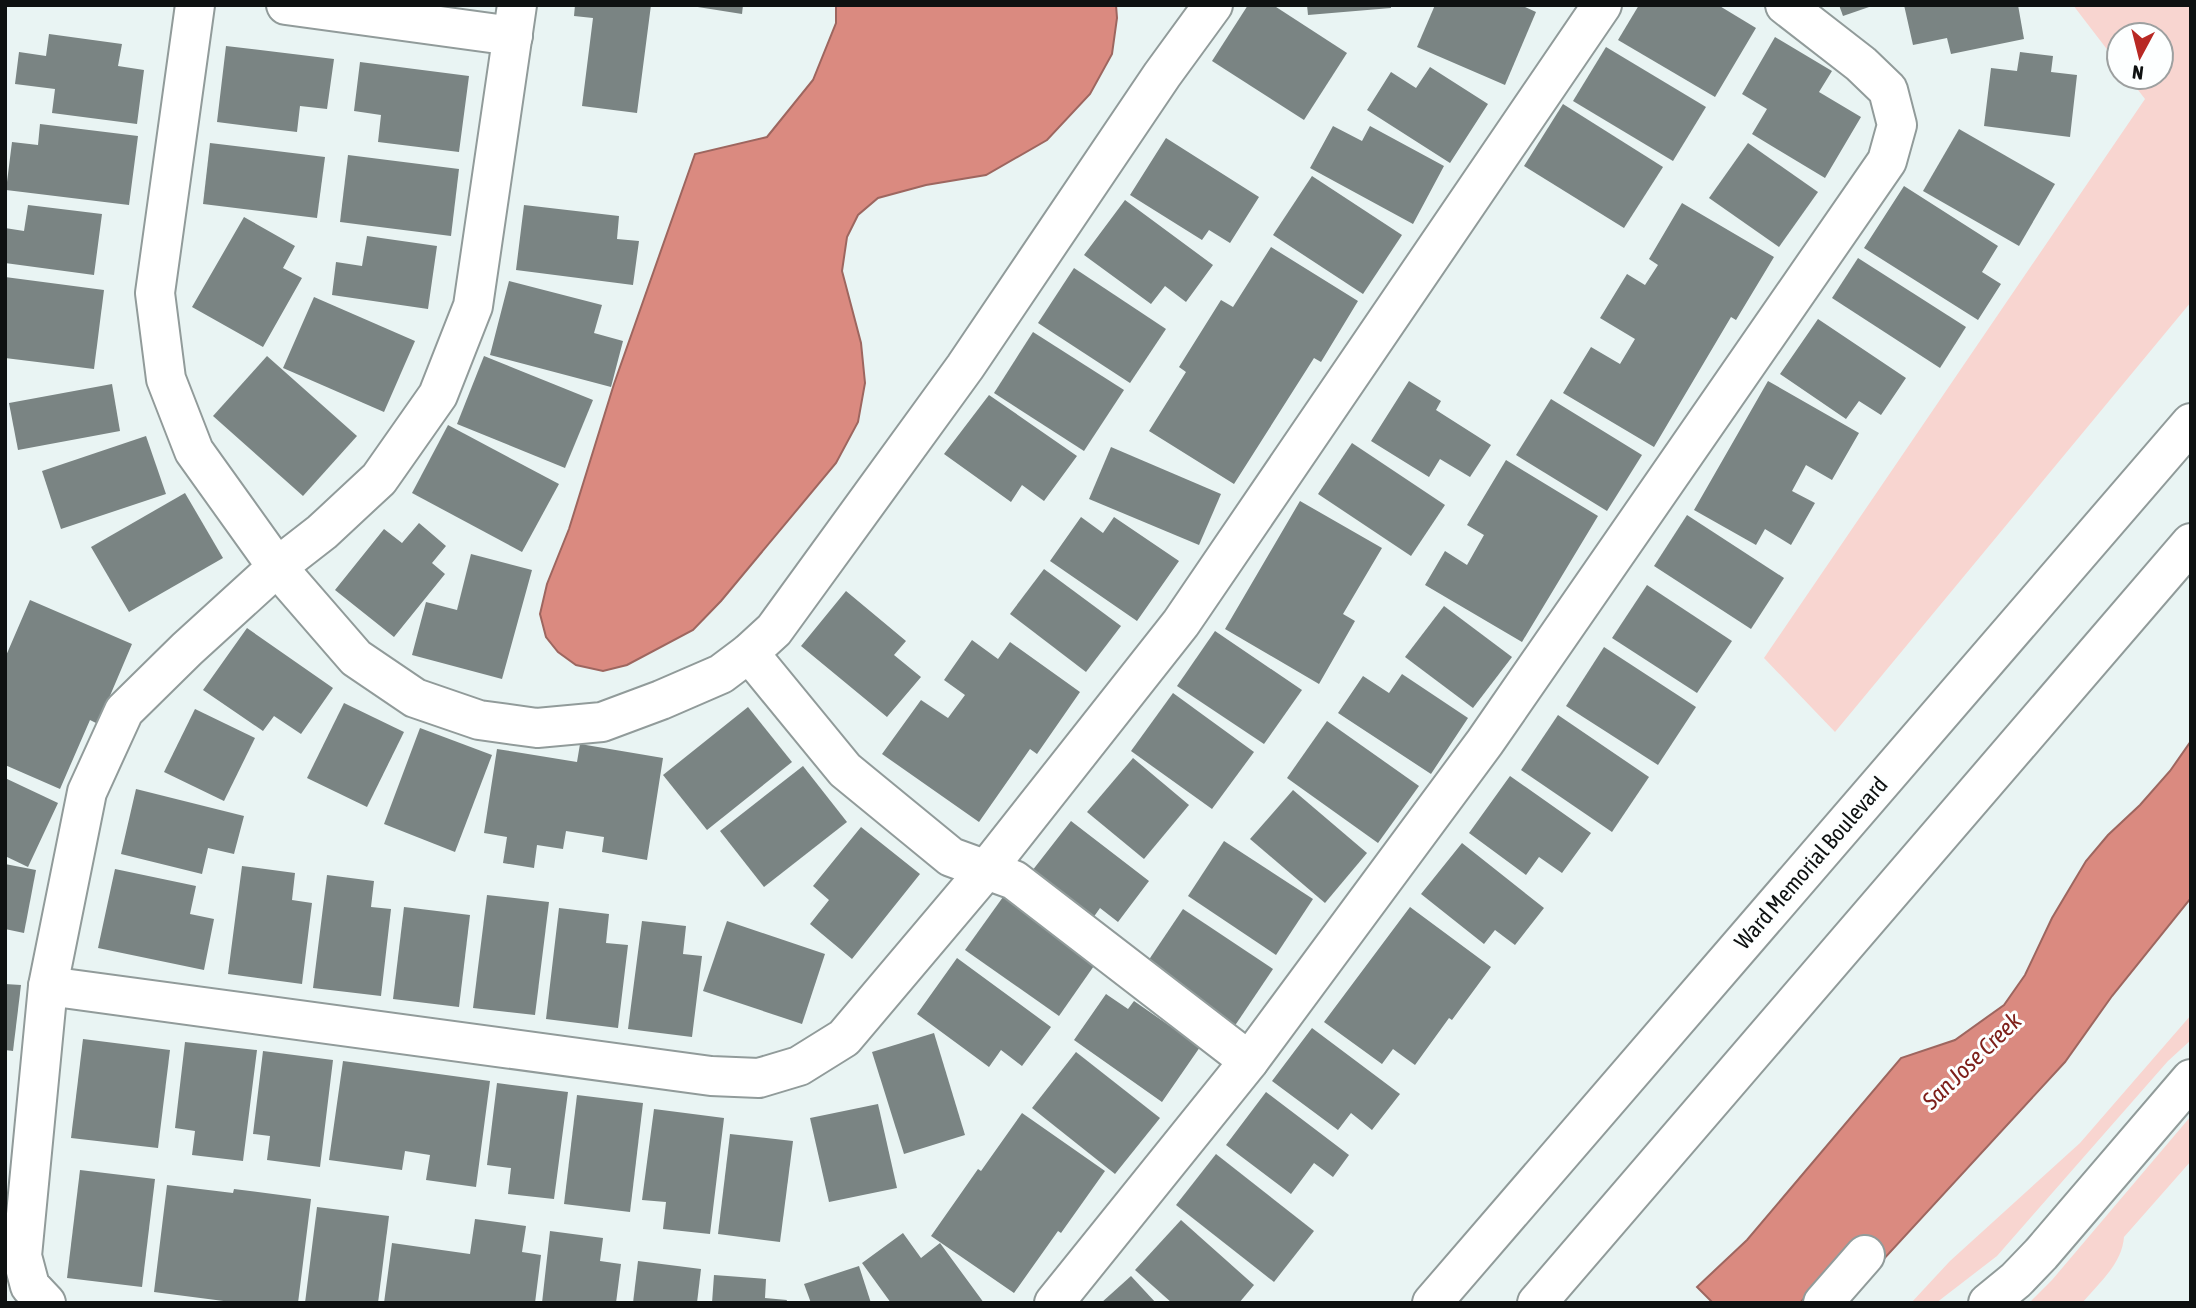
<svg xmlns="http://www.w3.org/2000/svg" width="2196" height="1308" viewBox="0 0 2196 1308" font-family="'Asap Condensed',sans-serif">
	<style>
		.green { fill: #f8d5d0 }
		.water { fill: #da8a80; stroke: #9d665f; stroke-width: 2 }
		.building { fill: #7a8483 }
		.lines { fill: none; stroke-linecap: round; stroke-linejoin: round }
		.minor-casing { stroke: #919b9a; stroke-width: 42 }
		.highway-casing { stroke: #919b9a; stroke-width: 42 }
		.minor { stroke: #fff; stroke-width: 38 }
		.highway { stroke: #fff; stroke-width: 38 }
		.labels { text-anchor: middle; stroke-width: 6; stroke-linejoin: round; paint-order: stroke }
		.street-label { font-size: 23px; fill: #0e1111; stroke: #fdffff }
		.water-label { font-size: 24px; font-style: italic; fill: #7e201b; stroke: #fdffff }
	</style>
	<rect width="100%" height="100%" fill="#e9f4f3"/>
	<!-- green -->
	<g class="green">
		<path d="M 2073,5 L 2191,5 L 2191,302 L 1835,732 L 1764,658 L 2145,99 L 2128,77 L 2161,77 L 2161,35 L 2119,35 L 2119,65 Z"/>
		<path d="M 2191,1015 L 2191,1040 L 2168,1061 L 1997,1256 L 1936,1303 L 1911,1303 L 1950,1261 L 2080,1143 Z"/>
		<path d="M 2191,1116 L 2191,1161 L 2124,1237 C 2122,1264 2099,1283 2082,1303 L 2029,1303 L 2052,1280 Z"/>
	</g>
	<!-- water -->
	<g class="water">
		<path d="M 836,5 L 1116,5 L 1117,18 L 1112,54 L 1090,94 L 1047,140 L 986,175 L 926,185 L 878,198 L 858,215 L 847,237 L 842,271 L 861,343 L 865,383 L 858,422 L 836,463 L 721,601 L 693,630 L 627,665 L 603,671 L 576,665 L 558,652 L 546,637 L 540,614 L 547,584 L 569,529 L 614,384 L 695,154 L 767,137 L 813,80 L 836,23 Z"/>
		<path d="M 2191,741 L 2191,898 L 2112,996 L 2065,1062 L 1882,1261 L 1856,1241 L 1800,1303 L 1713,1303 L 1697,1287 L 1747,1240 L 1901,1058 L 1955,1040 L 2004,1005 L 2025,975 L 2052,918 L 2086,861 L 2108,835 L 2140,805 L 2170,771 Z"/>
	</g>
	<!-- building -->
	<g class="building">
		<path d="M 575,5 L 651,5 L 637,113 L 582,106 L 593,18 L 574,16 Z"/>
		<path d="M 685,5 L 743,5 L 742,14 Z"/>
		<path d="M 1248,5 L 1273,5 L 1347,53 L 1304,120 L 1212,61 Z"/>
		<path d="M 1307,5 L 1391,5 L 1391,8 L 1308,15 Z"/>
		<path d="M 1435,5 L 1521,5 L 1536,12 L 1505,85 L 1417,47 Z"/>
		<path d="M 1639,5 L 1718,5 L 1756,28 L 1715,97 L 1618,40 Z"/>
		<path d="M 1839,5 L 1872,5 L 1872,6 L 1843,16 Z"/>
		<path d="M 1904,5 L 2018,5 L 2024,39 L 1951,54 L 1947,38 L 1913,45 Z"/>
		<path d="M 49,34 L 122,44 L 118,66 L 144,70 L 137,124 L 52,113 L 55,89 L 15,84 L 19,52 L 46,56 Z"/>
		<path d="M 1775,37 L 1832,71 L 1819,92 L 1861,117 L 1825,178 L 1752,134 L 1767,109 L 1742,94 Z"/>
		<path d="M 226,46 L 334,59 L 327,109 L 300,106 L 297,132 L 217,122 Z"/>
		<path d="M 1606,47 L 1706,107 L 1673,161 L 1573,101 Z"/>
		<path d="M 2020,52 L 2053,56 L 2051,72 L 2077,75 L 2070,137 L 1984,126 L 1991,68 L 2017,71 Z"/>
		<path d="M 360,62 L 469,76 L 459,152 L 378,142 L 381,115 L 354,111 Z"/>
		<path d="M 1430,67 L 1488,104 L 1450,163 L 1367,110 L 1391,72 L 1416,88 Z"/>
		<path d="M 1563,104 L 1663,167 L 1624,228 L 1524,166 Z"/>
		<path d="M 40,124 L 138,136 L 129,205 L 6,190 L 12,142 L 38,145 Z"/>
		<path d="M 1333,126 L 1362,141 L 1370,126 L 1444,166 L 1413,224 L 1310,168 Z"/>
		<path d="M 1959,129 L 2055,184 L 2019,246 L 1923,191 Z"/>
		<path d="M 1166,138 L 1259,197 L 1230,243 L 1209,230 L 1202,240 L 1130,195 Z"/>
		<path d="M 210,143 L 325,157 L 317,218 L 203,204 Z"/>
		<path d="M 1748,143 L 1818,192 L 1779,247 L 1709,198 Z"/>
		<path d="M 348,155 L 459,169 L 451,236 L 340,222 Z"/>
		<path d="M 1312,176 L 1402,235 L 1363,294 L 1273,235 Z"/>
		<path d="M 1904,186 L 1998,246 L 1982,272 L 2001,284 L 1978,320 L 1864,248 Z"/>
		<path d="M 1125,200 L 1213,265 L 1186,302 L 1165,286 L 1151,304 L 1084,255 Z"/>
		<path d="M 1682,203 L 1774,257 L 1736,320 L 1731,317 L 1654,447 L 1563,393 L 1591,347 L 1620,364 L 1635,339 L 1600,318 L 1627,274 L 1645,285 L 1658,265 L 1649,259 Z"/>
		<path d="M 28,205 L 102,214 L 94,275 L 5,263 L 5,228 L 24,231 Z"/>
		<path d="M 524,205 L 619,216 L 617,239 L 639,241 L 633,285 L 516,270 Z"/>
		<path d="M 244,217 L 295,246 L 283,268 L 302,278 L 263,347 L 192,307 Z"/>
		<path d="M 367,236 L 437,246 L 428,309 L 332,295 L 336,262 L 362,266 Z"/>
		<path d="M 1271,247 L 1358,301 L 1321,362 L 1314,358 L 1234,484 L 1149,431 L 1186,372 L 1179,367 L 1221,300 L 1233,307 Z"/>
		<path d="M 1858,258 L 1966,327 L 1940,368 L 1832,298 Z"/>
		<path d="M 1074,268 L 1166,329 L 1130,383 L 1038,323 Z"/>
		<path d="M 5,277 L 104,290 L 94,369 L 5,358 Z"/>
		<path d="M 509,281 L 602,305 L 594,333 L 623,341 L 611,387 L 490,355 Z"/>
		<path d="M 314,297 L 415,341 L 384,412 L 283,368 Z"/>
		<path d="M 1818,319 L 1906,378 L 1881,415 L 1859,401 L 1846,419 L 1780,374 Z"/>
		<path d="M 1033,332 L 1124,390 L 1084,451 L 994,393 Z"/>
		<path d="M 267,356 L 357,436 L 303,496 L 213,416 Z"/>
		<path d="M 484,356 L 593,400 L 565,468 L 457,424 Z"/>
		<path d="M 1409,381 L 1441,401 L 1436,410 L 1491,445 L 1470,477 L 1440,459 L 1429,477 L 1371,441 Z"/>
		<path d="M 1768,381 L 1859,433 L 1832,480 L 1806,465 L 1792,491 L 1815,503 L 1791,545 L 1765,529 L 1756,545 L 1694,510 Z"/>
		<path d="M 112,384 L 120,431 L 18,450 L 9,403 Z"/>
		<path d="M 989,395 L 1077,456 L 1044,501 L 1022,485 L 1011,502 L 944,454 Z"/>
		<path d="M 1551,399 L 1642,455 L 1607,511 L 1516,455 Z"/>
		<path d="M 448,425 L 559,484 L 522,552 L 412,493 Z"/>
		<path d="M 146,436 L 166,494 L 61,529 L 42,471 Z"/>
		<path d="M 1352,443 L 1445,505 L 1411,556 L 1318,494 Z"/>
		<path d="M 1111,447 L 1221,494 L 1199,545 L 1089,499 Z"/>
		<path d="M 1506,460 L 1598,516 L 1522,642 L 1425,585 L 1445,551 L 1467,565 L 1484,535 L 1467,525 Z"/>
		<path d="M 185,493 L 223,558 L 129,612 L 91,547 Z"/>
		<path d="M 1300,501 L 1382,548 L 1343,614 L 1355,621 L 1319,684 L 1225,629 Z"/>
		<path d="M 1687,515 L 1784,578 L 1751,629 L 1654,566 Z"/>
		<path d="M 1081,517 L 1103,533 L 1114,517 L 1179,561 L 1137,621 L 1050,561 Z"/>
		<path d="M 419,523 L 446,546 L 432,563 L 445,574 L 394,637 L 335,590 L 384,529 L 402,543 Z"/>
		<path d="M 471,554 L 532,570 L 502,679 L 412,655 L 426,602 L 457,610 Z"/>
		<path d="M 1044,569 L 1121,626 L 1086,672 L 1010,614 Z"/>
		<path d="M 1647,585 L 1732,641 L 1697,693 L 1612,638 Z"/>
		<path d="M 846,591 L 906,641 L 894,655 L 921,677 L 887,717 L 801,646 Z"/>
		<path d="M 30,600 L 132,644 L 98,724 L 90,720 L 60,789 L 5,765 L 5,658 Z"/>
		<path d="M 1444,606 L 1512,657 L 1473,708 L 1405,657 Z"/>
		<path d="M 247,628 L 333,688 L 301,734 L 274,716 L 263,731 L 203,690 Z"/>
		<path d="M 1215,631 L 1302,690 L 1264,744 L 1177,686 Z"/>
		<path d="M 972,640 L 998,659 L 1010,642 L 1080,692 L 1037,754 L 1030,749 L 979,822 L 882,754 L 921,700 L 948,718 L 965,695 L 944,680 Z"/>
		<path d="M 1604,647 L 1696,707 L 1658,765 L 1566,706 Z"/>
		<path d="M 1402,674 L 1468,718 L 1431,774 L 1338,713 L 1363,676 L 1389,693 Z"/>
		<path d="M 1173,693 L 1254,752 L 1212,809 L 1131,751 Z"/>
		<path d="M 344,703 L 404,732 L 367,807 L 307,778 Z"/>
		<path d="M 748,707 L 792,762 L 707,830 L 663,775 Z"/>
		<path d="M 195,709 L 255,738 L 224,801 L 164,772 Z"/>
		<path d="M 1558,715 L 1649,777 L 1612,832 L 1521,770 Z"/>
		<path d="M 1327,721 L 1419,786 L 1378,843 L 1287,778 Z"/>
		<path d="M 420,728 L 492,755 L 455,852 L 384,824 Z"/>
		<path d="M 580,744 L 663,758 L 647,860 L 602,852 L 604,837 L 566,831 L 563,849 L 537,845 L 534,868 L 503,863 L 507,837 L 484,833 L 497,749 L 577,762 Z"/>
		<path d="M 1133,758 L 1189,805 L 1144,859 L 1087,812 Z"/>
		<path d="M 803,766 L 847,822 L 764,887 L 720,831 Z"/>
		<path d="M 1510,776 L 1591,833 L 1562,873 L 1539,857 L 1526,875 L 1469,833 Z"/>
		<path d="M 5,778 L 58,803 L 28,867 L 5,856 Z"/>
		<path d="M 136,789 L 244,816 L 234,854 L 208,848 L 202,874 L 121,854 Z"/>
		<path d="M 1293,790 L 1367,853 L 1325,903 L 1250,839 Z"/>
		<path d="M 1071,821 L 1149,881 L 1118,922 L 1100,908 L 1093,918 L 1032,871 Z"/>
		<path d="M 861,827 L 920,874 L 852,959 L 810,924 L 829,900 L 813,886 Z"/>
		<path d="M 1224,841 L 1313,899 L 1276,955 L 1188,896 Z"/>
		<path d="M 1462,843 L 1544,908 L 1515,945 L 1495,930 L 1484,944 L 1421,894 Z"/>
		<path d="M 5,864 L 36,870 L 24,933 L 5,929 Z"/>
		<path d="M 242,866 L 295,873 L 292,900 L 312,903 L 302,984 L 228,974 Z"/>
		<path d="M 115,869 L 196,886 L 190,914 L 214,919 L 204,970 L 98,948 Z"/>
		<path d="M 327,875 L 374,881 L 371,907 L 391,909 L 381,996 L 313,988 Z"/>
		<path d="M 487,895 L 549,902 L 535,1015 L 473,1008 Z"/>
		<path d="M 1003,897 L 1096,963 L 1059,1016 L 965,950 Z"/>
		<path d="M 404,907 L 470,915 L 459,1007 L 393,999 Z"/>
		<path d="M 1410,907 L 1491,967 L 1452,1020 L 1449,1018 L 1415,1065 L 1393,1049 L 1382,1064 L 1324,1022 Z"/>
		<path d="M 559,908 L 609,914 L 606,943 L 628,945 L 618,1028 L 546,1019 Z"/>
		<path d="M 1183,909 L 1273,969 L 1234,1027 L 1144,967 Z"/>
		<path d="M 642,921 L 686,926 L 683,954 L 702,956 L 692,1037 L 628,1029 Z"/>
		<path d="M 727,921 L 825,954 L 802,1024 L 703,991 Z"/>
		<path d="M 957,958 L 1051,1027 L 1022,1066 L 1001,1050 L 989,1067 L 917,1014 Z"/>
		<path d="M 5,984 L 21,985 L 13,1051 L 5,1050 Z"/>
		<path d="M 1106,994 L 1128,1009 L 1134,1001 L 1200,1047 L 1162,1102 L 1074,1040 Z"/>
		<path d="M 1312,1028 L 1400,1094 L 1372,1130 L 1351,1113 L 1338,1130 L 1272,1081 Z"/>
		<path d="M 934,1033 L 965,1135 L 904,1154 L 872,1052 Z"/>
		<path d="M 83,1039 L 170,1050 L 158,1148 L 71,1138 Z"/>
		<path d="M 185,1042 L 257,1050 L 243,1161 L 192,1155 L 195,1131 L 175,1128 Z"/>
		<path d="M 263,1051 L 333,1060 L 320,1167 L 267,1160 L 270,1136 L 253,1134 Z"/>
		<path d="M 1076,1052 L 1160,1118 L 1115,1174 L 1032,1108 Z"/>
		<path d="M 343,1061 L 490,1081 L 476,1187 L 426,1180 L 430,1155 L 405,1151 L 402,1170 L 329,1160 Z"/>
		<path d="M 497,1083 L 568,1092 L 554,1199 L 508,1194 L 511,1168 L 487,1165 Z"/>
		<path d="M 1266,1092 L 1349,1155 L 1333,1177 L 1314,1163 L 1291,1194 L 1226,1145 Z"/>
		<path d="M 577,1095 L 643,1103 L 630,1212 L 564,1204 Z"/>
		<path d="M 878,1104 L 897,1188 L 829,1202 L 810,1118 Z"/>
		<path d="M 654,1109 L 724,1118 L 710,1234 L 663,1229 L 666,1202 L 642,1200 Z"/>
		<path d="M 1022,1113 L 1105,1171 L 1061,1233 L 1058,1231 L 1014,1293 L 931,1236 L 978,1169 L 981,1171 Z"/>
		<path d="M 730,1134 L 793,1141 L 780,1242 L 718,1234 Z"/>
		<path d="M 1216,1154 L 1314,1231 L 1274,1282 L 1176,1205 Z"/>
		<path d="M 80,1170 L 155,1179 L 142,1287 L 67,1278 Z"/>
		<path d="M 167,1185 L 233,1193 L 234,1189 L 311,1199 L 298,1303 L 239,1303 L 154,1292 Z"/>
		<path d="M 317,1207 L 389,1216 L 378,1303 L 305,1303 Z"/>
		<path d="M 475,1219 L 526,1226 L 522,1252 L 541,1255 L 535,1303 L 384,1303 L 392,1243 L 470,1254 Z"/>
		<path d="M 1181,1220 L 1254,1285 L 1239,1303 L 1172,1303 L 1135,1270 Z"/>
		<path d="M 550,1231 L 603,1238 L 600,1261 L 621,1264 L 616,1303 L 542,1303 Z"/>
		<path d="M 903,1233 L 921,1258 L 940,1243 L 984,1303 L 891,1303 L 862,1263 Z"/>
		<path d="M 638,1261 L 701,1269 L 697,1303 L 633,1303 Z"/>
		<path d="M 859,1266 L 871,1303 L 811,1303 L 804,1284 Z"/>
		<path d="M 714,1275 L 766,1279 L 765,1298 L 787,1300 L 786,1303 L 712,1303 Z"/>
		<path d="M 1131,1276 L 1156,1303 L 1101,1303 Z"/>
	</g>
	<g class="lines">
		<!-- minor casing -->
		<g class="minor-casing">
			<g id="minor">
				<path d="M 195,5 L 155,293 L 166,379 L 194,451 L 277,567 L 356,658 L 415,698 L 479,720 L 537,728 L 602,722 L 661,700 L 721,674 L 749,653 L 774,630 L 965,367 L 1162,75 L 1213,5"/>
				<path d="M 286,5 L 513,36"/>
				<path d="M 749,653 L 845,770 L 951,857 L 1014,880 L 1249,1061"/>
				<path d="M 48,986 L 711,1076 L 759,1078 L 799,1066 L 844,1038 L 986,870 L 1181,623 L 1602,5"/>
				<path d="M 46,1303 L 30,1286 L 22,1256 L 48,986 L 87,792 L 124,711 L 187,649 L 277,567 L 322,532 L 379,479 L 438,395 L 473,306 L 517,5"/>
				<path d="M 1054,1303 L 1249,1061 L 1485,742 L 1887,161 L 1897,125 L 1888,90 L 1861,64 L 1785,5"/>
				<path d="M 1823,1303 L 1865,1255"/>
				<path d="M 1988,1303 L 2016,1280 L 2041,1254 L 2191,1079"/>
			</g>
		</g>
		<!-- highway casing -->
		<g class="highway-casing">
			<g id="highway">
				<path d="M 1432,1303 L 2191,423"/>
				<path d="M 1537,1303 L 2191,543"/>
			</g>
		</g>
		<!-- minor -->
		<use href="#minor" class="minor"/>
		<!-- highway -->
		<use href="#highway" class="highway"/>
	</g>
	<g class="labels">
		<!-- street labels -->
		<g class="street-label">
			<text transform="translate(1811 863) rotate(-49)" y="8">Ward Memorial Boulevard</text>
		</g>
		<!-- water labels -->
		<g class="water-label">
			<text transform="translate(1972 1061) rotate(-44)" y="8">San Jose Creek</text>
		</g>
	</g>
	<!-- border -->
	<rect width="2196" height="1308" fill="none" stroke="#0e1111" stroke-width="14"/>
	<!-- north arrow -->
	<g transform="translate(2140 56) rotate(187)"><circle r="33" fill="#fdffff" stroke="#9da0a0" stroke-width="2"/>
	<path d="M0-5L12 26L0 18L-12 26Z" fill="#b82924"/>
	<text y="-10" font-size="19" font-weight="bold" text-anchor="middle" fill="#0e1111">N</text>
	</g>
</svg>
